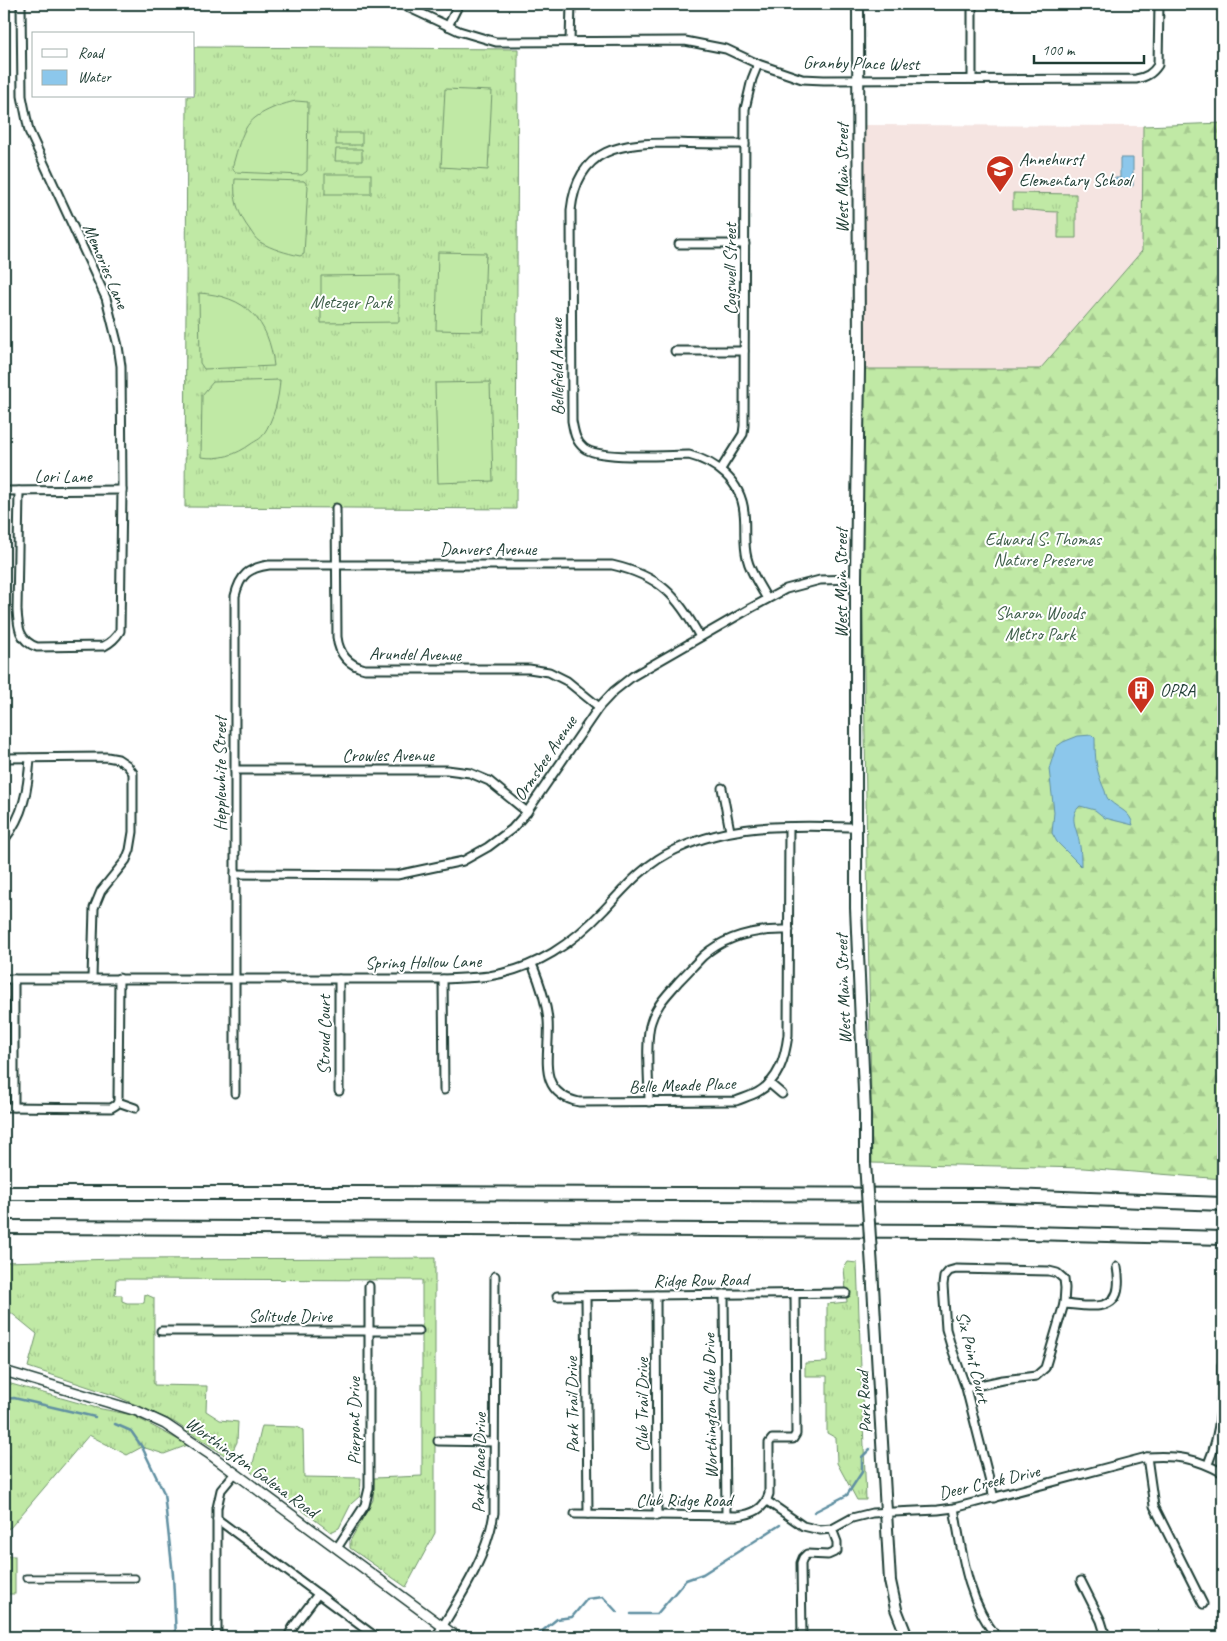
<svg xmlns="http://www.w3.org/2000/svg" width="1227" height="1641" viewBox="0 0 1227 1641" font-family="Caveat,sans-serif">
	<style>
		.built { fill: #f5e4e1 }
		.grass { fill: url(#grass-tufts); stroke: #70936c }
		.forest { fill: url(#forest-firs); stroke: #70936c }
		.pitch { fill: #c0e9a5; stroke: #70936c }
		.water { fill: #8cc7eb; stroke: #6090a2 }
		.lines { fill: none; stroke-linecap: round; stroke-linejoin: round }
		.stream { stroke: #6090a2; stroke-width: 2.5 }
		.pedestrian-casing { stroke: #1f3d34; stroke-width: 9 }
		.minor-casing { stroke: #1f3d34; stroke-width: 11 }
		.tertiary-casing { stroke: #1f3d34; stroke-width: 12 }
		.secondary-casing { stroke: #1f3d34; stroke-width: 14 }
		.motorway-casing { stroke: #1f3d34; stroke-width: 16 }
		.pedestrian { stroke: #fff; stroke-width: 5.5 }
		.minor { stroke: #fff; stroke-width: 7 }
		.tertiary { stroke: #fff; stroke-width: 9 }
		.secondary { stroke: #fff; stroke-width: 10 }
		.motorway { stroke: #fff; stroke-width: 12 }
		.secondary-bridge-casing { stroke: #1f3d34; stroke-width: 14; stroke-linecap: butt }
		.secondary-bridge { stroke: #fff; stroke-width: 10 }
		.labels { text-anchor: middle; stroke-width: 4; stroke-linejoin: round; paint-order: stroke }
		.street-label { font-size: 18px; fill: #1f3d34; stroke: #fff }
		.poi-label { font-size: 18px; fill: #1f3d34; stroke: #fff; text-anchor: start }
		.park-label { font-size: 18px; fill: #3f5f4b; stroke: #fff }
	</style>
	<defs>
		<pattern id="grass-tufts" width="24" height="20" patternUnits="userSpaceOnUse" patternTransform="scale(1.25)"><rect width="24" height="20" fill="#c0e9a5"/><path d="M3 7l-1-3M5 7V3M7 7l1-3M15 17l-1-3M17 17v-4M19 17l1-3" fill="none" stroke="#a5c98f"/></pattern>
		<pattern id="forest-firs" width="22" height="20" patternUnits="userSpaceOnUse" patternTransform="scale(1.25)"><rect width="22" height="20" fill="#c0e9a5"/><path d="M5 1l3.5 6h-7zM16 11l3.5 6h-7z" fill="#a5c98f"/></pattern>
	</defs>
	<rect width="100%" height="100%" fill="#fff"/>
	<filter id="ink" filterUnits="userSpaceOnUse"><feTurbulence type="fractalNoise" baseFrequency=".02" numOctaves="2"/><feDisplacementMap in="SourceGraphic" scale="10" xChannelSelector="R" yChannelSelector="G"/><feConvolveMatrix kernelMatrix="1 2 1 2 8 2 1 2 1" color-interpolation-filters="sRGB"/></filter>
	<g filter="url(#ink)">
		<!-- built -->
		<path class="built" d="M 859,125 L 1143,126 L 1142,251 L 1040,369 L 859,369 Z"/>
		<!-- grass -->
		<g class="grass">
			<path d="M 194,47 L 518,49 L 516,509 L 185,507 L 187,96 L 194,96 Z"/>
			<path d="M 1013,193 L 1076,194 L 1076,238 L 1058,238 L 1058,212 C 1042,212 1029,209 1013,209 Z"/>
			<path d="M 435,1258 L 435,1533 L 406,1587 L 350,1548 L 350,1541 L 373,1500 L 374,1478 L 422,1476 L 422,1280 L 116,1279 L 115,1295 L 122,1295 L 122,1301 L 127,1303 L 144,1303 L 145,1294 L 154,1298 L 154,1385 L 207,1386 L 206,1411 L 220,1420 L 238,1422 L 237,1442 L 229,1458 L 174,1422 L 116,1396 L 28,1367 L 37,1334 L 4,1307 L 4,1262 L 117,1259 Z"/>
			<path d="M 848,1262 L 857,1263 L 866,1500 L 857,1500 L 837,1463 L 836,1438 L 827,1433 L 827,1376 L 805,1376 L 805,1363 L 827,1362 L 827,1304 L 847,1302 L 844,1268 Z"/>
			<path d="M 4,1382 L 97,1408 L 132,1415 L 188,1445 L 164,1454 L 142,1447 L 127,1455 L 89,1435 L 10,1528 L 4,1529 Z"/>
			<path d="M 262,1426 L 297,1427 L 303,1430 L 304,1477 L 361,1478 L 360,1496 L 351,1504 L 339,1528 L 331,1532 L 251,1472 Z"/>
			<rect x="4" y="1556" width="11" height="38"/>
		</g>
		<!-- forest -->
		<path class="forest" d="M 1223,123 L 1223,1179 L 1083,1168 L 872,1163 L 859,369 L 1040,369 L 1142,251 L 1143,126 Z"/>
		<!-- pitch -->
		<g class="pitch">
			<path d="M 445,89 L 492,91 L 488,170 L 441,167 Z"/>
			<path d="M 296,101 L 308,102 L 307,171 L 302,175 L 235,172 L 232,168 C 236,155 239,140 246,128 C 254,113 281,104 296,101 Z"/>
			<rect x="336" y="133" width="26" height="12"/>
			<path d="M 336,149 L 362,149 L 362,161 L 335,161 Z"/>
			<rect x="325" y="174" width="46" height="20"/>
			<path d="M 235,179 L 304,181 L 308,186 L 304,254 L 300,256 C 286,253 272,249 260,242 C 255,239 253,234 250,230 C 238,214 233,199 235,179 Z"/>
			<path d="M 438,252 L 486,253 L 483,331 L 436,330 Z"/>
			<path d="M 399,275 L 399,322 L 321,323 L 321,276 Z"/>
			<path d="M 199,293 C 246,296 269,320 274,366 L 204,369 L 200,363 Z"/>
			<path d="M 280,380 C 279,398 274,419 263,435 C 261,439 255,441 251,444 C 236,455 220,460 201,457 L 202,395 L 213,382 Z"/>
			<path d="M 490,382 L 493,481 L 438,483 L 435,383 Z"/>
		</g>
		<!-- water -->
		<g class="water">
			<path d="M 1120,158 L 1133,158 L 1133,186 L 1110,186 L 1110,178 L 1120,178 Z"/>
			<path d="M 1092,735 L 1095,738 C 1095,760 1096,771 1105,791 C 1106,795 1107,799 1110,801 C 1120,810 1130,811 1133,825 L 1105,818 L 1095,810 L 1080,806 C 1068,816 1077,829 1079,841 C 1081,849 1081,858 1081,866 L 1057,842 L 1052,833 L 1054,812 L 1049,769 L 1056,747 L 1063,742 L 1078,736 Z"/>
		</g>
		<g class="lines">
			<!-- stream -->
			<g class="stream">
				<path d="M 4,1399 L 14,1398 L 95,1417"/>
				<path d="M 115,1424 L 131,1431 L 142,1447 L 164,1493 L 173,1575 L 176,1637"/>
				<path d="M 814,1512 L 847,1495 L 862,1472 L 862,1457 L 870,1449"/>
				<path d="M 631,1614 L 657,1614 L 686,1580 L 703,1574 L 780,1525"/>
				<path d="M 535,1637 L 557,1619 L 572,1617 L 587,1599 L 603,1597 L 617,1612"/>
			</g>
			<!-- pedestrian casing -->
			<g class="pedestrian-casing">
				<path id="pedestrian" d="M 26,1578 L 135,1578"/>
			</g>
			<!-- minor casing -->
			<g class="minor-casing">
				<g id="minor">
					<path d="M 401,4 L 459,31 L 496,42 L 685,41 L 726,49 L 758,64 L 802,79 L 824,80 L 1136,79 C 1146,77 1152,74 1158,65 L 1159,4"/>
					<path d="M 448,26 L 459,4"/>
					<path d="M 570,41 L 571,4"/>
					<path d="M 972,79 L 972,4"/>
					<path d="M 745,144 C 722,144 698,144 675,143 C 622,143 578,146 571,210 L 572,421 C 574,431 575,441 584,448 C 599,460 667,455 689,455 C 716,462 741,481 744,512 C 746,527 743,543 747,558 C 750,572 760,586 767,599"/>
					<path d="M 679,244 L 745,244"/>
					<path d="M 675,351 L 744,351"/>
					<path d="M 721,469 L 743,434 L 744,426 L 745,109 L 752,79 L 758,64"/>
					<path d="M 4,491 L 122,490"/>
					<path d="M 19,491 L 17,610 C 18,627 19,641 37,647 L 104,646 C 112,642 116,638 120,631 L 122,490 L 121,366 L 118,346 L 106,298 L 29,131 L 22,96 L 21,4"/>
					<path d="M 336,508 L 337,637 C 339,654 348,665 365,669 L 529,669 L 549,672 L 567,681 L 599,707"/>
					<path d="M 4,758 L 107,757 L 118,759 L 127,765 L 133,773 L 133,832 L 130,850 L 126,860 L 101,891 L 94,908 L 92,978"/>
					<path d="M 235,770 L 447,770 L 470,773 L 489,781 L 527,812"/>
					<path d="M 722,788 L 730,831"/>
					<path d="M 4,840 C 24,815 28,789 30,758"/>
					<path d="M 235,874 L 397,875 L 463,861 L 488,847 L 512,829 L 527,812 L 599,707 L 614,691 L 633,676 L 751,608 L 786,589 L 820,580 L 856,579"/>
					<path d="M 532,964 C 540,983 546,1000 548,1020 C 551,1054 534,1092 579,1102 L 736,1101 C 743,1098 751,1096 758,1092 C 779,1080 785,1058 788,1035 L 789,827"/>
					<path d="M 4,979 L 443,979 C 458,978 474,978 489,976 C 537,968 572,944 605,909 C 626,886 647,862 677,849 C 734,822 794,826 856,827"/>
					<path d="M 443,979 L 444,1090"/>
					<path d="M 769,1083 L 782,1094"/>
					<path d="M 339,1091 L 339,979"/>
					<path d="M 235,1093 L 235,596 C 240,575 248,568 269,565 L 612,565 C 660,576 677,595 700,637"/>
					<path d="M 118,1102 L 119,978"/>
					<path d="M 118,1102 L 135,1108"/>
					<path d="M 649,1102 C 649,1082 645,1039 651,1022 C 656,1005 668,994 679,981 C 687,973 695,964 703,956 C 727,935 759,929 789,930"/>
					<path d="M 4,1107 L 111,1108 L 116,1105 L 118,1102"/>
					<path d="M 14,1107 L 14,979"/>
					<path d="M 724,1294 L 726,1516"/>
					<path d="M 656,1295 L 657,1516"/>
					<path d="M 557,1296 L 846,1293"/>
					<path d="M 586,1296 L 588,1514"/>
					<path d="M 1064,1304 C 1081,1305 1116,1314 1118,1287 C 1119,1280 1118,1273 1117,1267"/>
					<path d="M 161,1331 L 419,1331"/>
					<path d="M 966,1388 L 1003,1380 L 1036,1376 L 1045,1368 L 1064,1304 L 1065,1288 L 1064,1279 L 1057,1273 L 1049,1271 L 956,1269 L 949,1271 L 944,1277 L 943,1285 L 946,1329 L 951,1346 L 966,1388 L 994,1498"/>
					<path d="M 438,1441 L 494,1442"/>
					<path d="M 1147,1457 L 1154,1506 L 1203,1604"/>
					<path d="M 1208,1464 C 1222,1431 1222,1400 1222,1365"/>
					<path d="M 767,1501 L 803,1526 L 820,1530 L 832,1529 L 852,1518 L 872,1513 L 938,1510 L 954,1508 L 1147,1457 C 1177,1455 1196,1458 1223,1473"/>
					<path d="M 954,1508 C 962,1552 967,1601 997,1637"/>
					<path d="M 575,1514 L 737,1516 C 752,1514 764,1510 769,1494 L 769,1443 L 772,1439 L 793,1439 L 796,1434 L 795,1294"/>
					<path d="M 217,1519 L 376,1637"/>
					<path d="M 337,1548 L 365,1505 L 369,1488 L 369,1286"/>
					<path d="M 1081,1581 L 1101,1621 L 1106,1637"/>
					<path d="M 217,1637 L 217,1508 L 221,1490 L 235,1473"/>
					<path d="M 288,1637 L 293,1627 L 318,1594"/>
					<path d="M 436,1637 C 459,1599 487,1558 494,1513 L 495,1276"/>
					<path d="M 802,1637 L 801,1563 L 803,1558 L 807,1554 L 828,1555 L 837,1551 L 837,1542 L 832,1529"/>
				</g>
			</g>
			<!-- tertiary casing -->
			<g class="tertiary-casing">
				<path id="tertiary" d="M 4,1371 L 137,1411 L 165,1424 L 208,1453 L 457,1637"/>
			</g>
			<!-- secondary casing -->
			<g class="secondary-casing">
				<g id="secondary">
					<path d="M 858,4 L 859,369 L 856,579 L 856,908 L 865,1114 L 865,1163"/>
					<path d="M 872,1268 L 890,1581 L 896,1609 L 907,1637"/>
				</g>
			</g>
			<!-- motorway casing -->
			<g class="motorway-casing">
				<g id="motorway">
					<path d="M 4,1193 L 356,1193 L 982,1195 L 1223,1204"/>
					<path d="M 4,1227 L 956,1231 L 1223,1238"/>
				</g>
			</g>
			<!-- pedestrian -->
			<use href="#pedestrian" class="pedestrian"/>
			<!-- minor -->
			<use href="#minor" class="minor"/>
			<!-- tertiary -->
			<use href="#tertiary" class="tertiary"/>
			<!-- secondary -->
			<use href="#secondary" class="secondary"/>
			<!-- motorway -->
			<use href="#motorway" class="motorway"/>
			<!-- secondary-bridge casing -->
			<g class="secondary-bridge-casing">
				<path id="secondary-bridge" d="M 865,1163 L 872,1268"/>
			</g>
			<!-- secondary-bridge -->
			<use href="#secondary-bridge" class="secondary-bridge"/>
		</g>
	</g>
	<!-- icons -->
	<defs>
		<g id="school-pin" transform="scale(1.4375)"><path d="M0 17L-7.5 6A9.5 9.5 0 1 1 7.5 6Z" fill="#c8321e" stroke="#fff"/><path d="M0-5L7-2L0 1L-7-2ZM-4 1L0 2.5L4 1V4Q0 6-4 4Z" fill="#fff"/></g>
		<g id="building-pin" transform="scale(1.4375)"><path d="M0 17L-7.5 6A9.5 9.5 0 1 1 7.5 6Z" fill="#c8321e" stroke="#fff"/><path d="M-4-6H4V6H1V3H-1V6H-4ZM-2.5-4.3h1.7v1.8h-1.7ZM.8-4.3h1.7v1.8H.8ZM-2.5-1h1.7V.8h-1.7ZM.8-1h1.7V.8H.8Z" fill="#fff"/></g>
	</defs>
	<g fill-rule="evenodd">
		<use href="#school-pin" x="1000" y="169"/>
		<use href="#building-pin" x="1141" y="690"/>
	</g>
	<g class="labels">
		<!-- street labels -->
		<g class="street-label">
			<text transform="translate(861 63) rotate(1)" y="6">Granby Place West</text>
			<text transform="translate(842 178) rotate(-90)" y="6">West Main Street</text>
			<text transform="translate(106 266) rotate(67)" y="6">Memories Lane</text>
			<text transform="translate(730 269) rotate(-90)" y="6">Cogswell Street</text>
			<text transform="translate(557 367) rotate(-91)" y="6">Bellefield Avenue</text>
			<text x="63" y="482">Lori Lane</text>
			<text x="488" y="555">Danvers Avenue</text>
			<text transform="translate(841 583) rotate(-90)" y="6">West Main Street</text>
			<text transform="translate(415 654) rotate(1)" y="6">Arundel Avenue</text>
			<text x="388" y="761">Crowles Avenue</text>
			<text transform="translate(545 758) rotate(-56)" y="6">Ormsbee Avenue</text>
			<text transform="translate(220 774) rotate(-90)" y="6">Hepplewhite Street</text>
			<text transform="translate(423 962) rotate(-1)" y="6">Spring Hollow Lane</text>
			<text transform="translate(843 989) rotate(-92)" y="6">West Main Street</text>
			<text transform="translate(324 1035) rotate(-90)" y="6">Stroud Court</text>
			<text transform="translate(682 1085) rotate(-2)" y="6">Belle Meade Place</text>
			<text transform="translate(701 1280) rotate(-1)" y="6">Ridge Row Road</text>
			<text x="290" y="1322">Solitude Drive</text>
			<text transform="translate(973 1357) rotate(76)" y="6">Six Point Court</text>
			<text transform="translate(864 1402) rotate(-93)" y="6">Park Road</text>
			<text transform="translate(572 1405) rotate(-91)" y="6">Park Trail Drive</text>
			<text transform="translate(642 1405) rotate(-90)" y="6">Club Trail Drive</text>
			<text transform="translate(710 1406) rotate(-91)" y="6">Worthington Club Drive</text>
			<text transform="translate(354 1421) rotate(-90)" y="6">Pierpont Drive</text>
			<text transform="translate(479 1463) rotate(-89)" y="6">Park Place Drive</text>
			<text transform="translate(252 1467) rotate(36)" y="6">Worthington Galena Road</text>
			<text transform="translate(989 1482) rotate(-13)" y="6">Deer Creek Drive</text>
			<text x="684" y="1506">Club Ridge Road</text>
		</g>
		<!-- poi labels -->
		<g class="poi-label">
			<text x="1019" y="165">Annehurst<tspan x="1019" dy="21">Elementary School</tspan></text>
			<text x="1160" y="696">OPRA</text>
		</g>
		<!-- park labels -->
		<g class="park-label">
			<text x="351" y="308">Metzger Park</text>
			<text x="1043" y="545">Edward S. Thomas<tspan x="1043" dy="21">Nature Preserve</tspan></text>
			<text x="1040" y="619">Sharon Woods<tspan x="1040" dy="21">Metro Park</tspan></text>
		</g>
	</g>
	<!-- margin -->
	<rect width="1227" height="1641" fill="none" stroke="#fff" stroke-width="20"/>
	<rect x="10" y="10" width="1207" height="1621" fill="none" stroke="#1f3d34" stroke-width="2" filter="url(#ink)"/>
	<!-- legend -->
	<rect x="32" y="32" width="162" height="65" fill="#ffffff" stroke="#a5b1ae"/>
	<rect x="42" y="49" width="25" height="8" fill="#ffffff" stroke="#a5b1ae"/>
	<text x="78" y="58" font-size="15" fill="#1f3d34">Road</text>
	<rect x="42" y="70" width="25" height="15" fill="#8cc7eb" stroke="#a5b1ae"/>
	<text x="78" y="82" font-size="15" fill="#1f3d34">Water</text>
	<!-- scale -->
	<path d="M1034 55v8h110v-8" fill="none" stroke="#1f3d34" stroke-width="2.5"/>
	<text x="1042" y="55" font-size="15" fill="#1f3d34" stroke="#ffffff" stroke-width="4" paint-order="stroke">100 m</text>
</svg>
